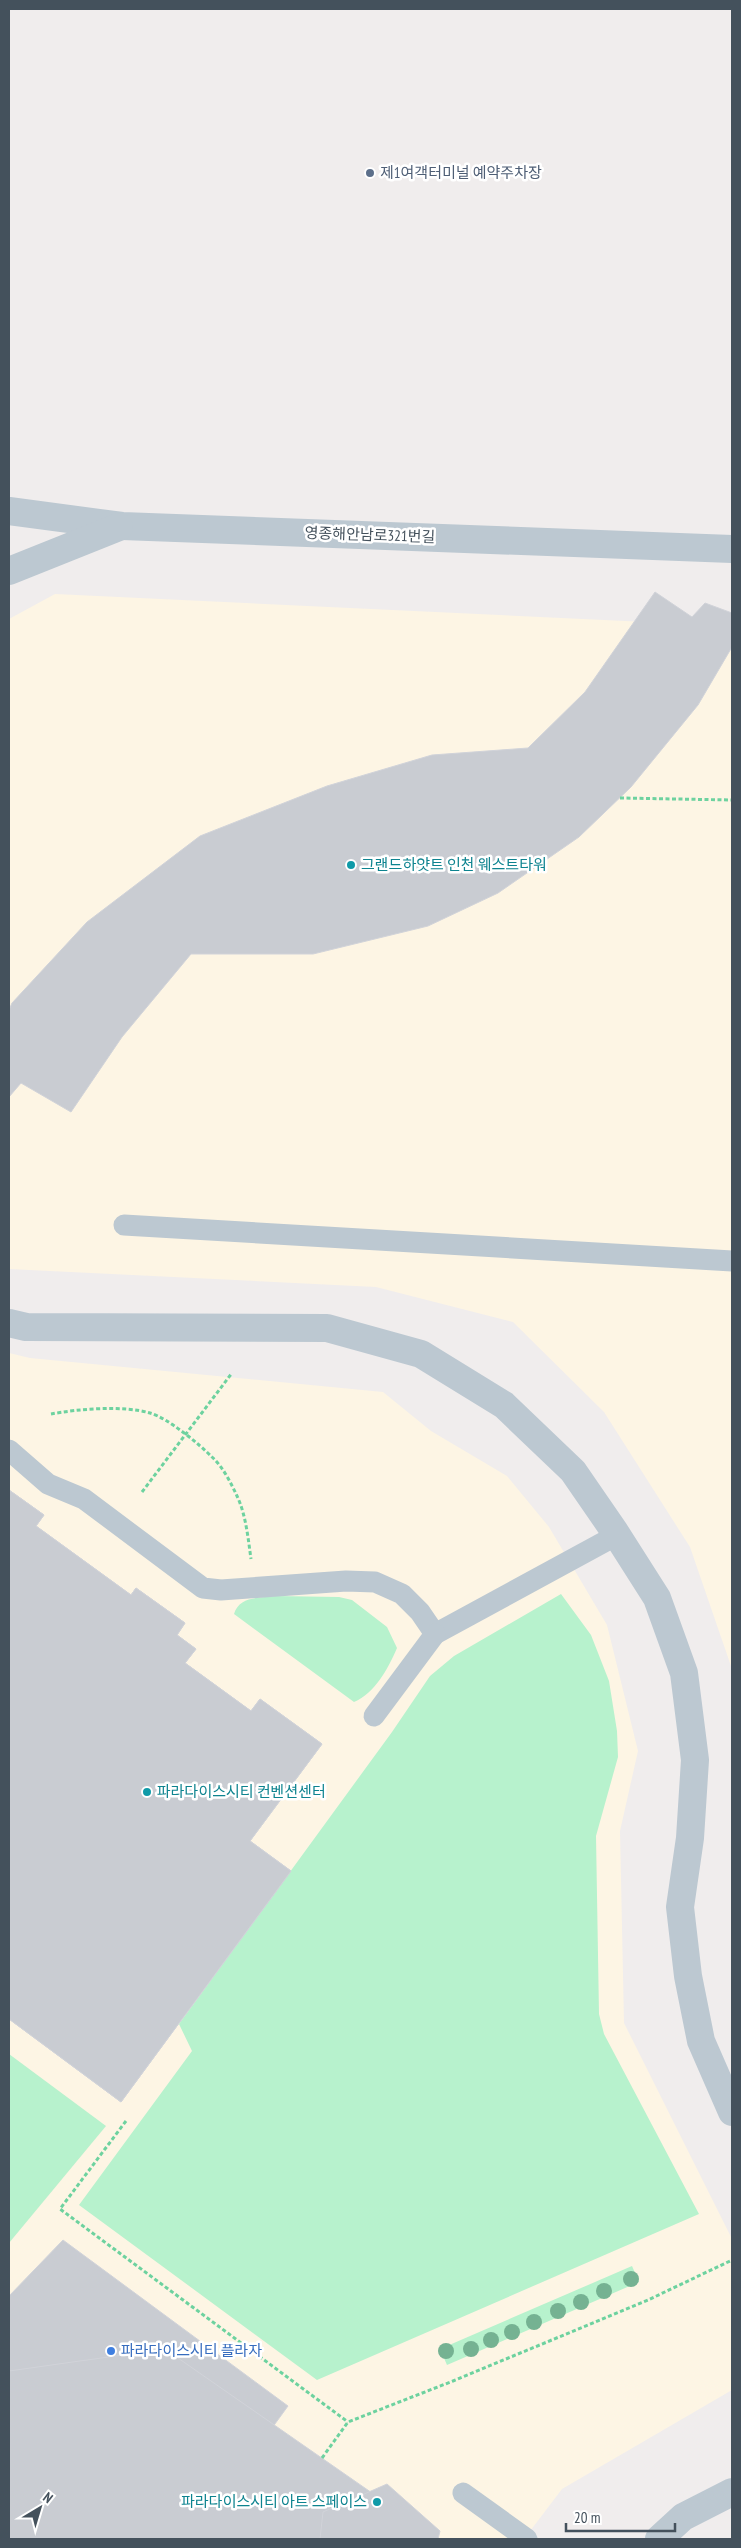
<svg xmlns="http://www.w3.org/2000/svg" width="741" height="2548" viewBox="0 0 741 2548" font-family="'PT Sans Narrow','Noto Sans KR',sans-serif">
	<style>
		.commercial { fill: #fdf5e4 }
		.green { fill: #b7f2cd }
		.building { fill: #c9ccd2; stroke: #d1d3d9 }
		.lines { fill: none; stroke-linecap: round; stroke-linejoin: round }
		.path { stroke: #6dd29f; stroke-width: 3; stroke-dasharray: 4 2.5; stroke-linecap: butt }
		.service { stroke: #bcc8d1; stroke-width: 21 }
		.minor { stroke: #bcc8d1; stroke-width: 28 }
		.tertiary { stroke: #bcc8d1; stroke-width: 28 }
		.tree { fill: #75b292 }
		.service-dot { fill: #5c6f8a; stroke: #fff; stroke-width: 2 }
		.culture-dot { fill: #0f9aa8; stroke: #fff; stroke-width: 2 }
		.shop-dot { fill: #3f7fe0; stroke: #fff; stroke-width: 2 }
		.labels { text-anchor: middle; stroke-width: 5; stroke-linejoin: round; paint-order: stroke }
		.service-label { font-size: 15px; fill: #4e5e75; stroke: #fff; text-anchor: start }
		.street-label { font-size: 15px; fill: #44515c; stroke: #fff }
		.culture-label { font-size: 15px; fill: #0d838f; stroke: #fff; text-anchor: start }
		.shop-label { font-size: 15px; fill: #366cbe; stroke: #fff; text-anchor: start }
	</style>
	<rect width="100%" height="100%" fill="#f0eded"/>
	<!-- commercial -->
	<g class="commercial">
		<path d="M 55,594 L 732,626 L 732,1669 L 690,1547 L 604,1412 L 513,1322 L 376,1287 L 9,1269 L 9,619 Z"/>
		<path d="M 9,1353 L 30,1358 L 383,1392 L 431,1431 L 507,1476 L 549,1527 L 607,1625 L 638,1751 L 620,1831 L 624,2023 L 732,2239 L 732,2390 L 562,2489 L 524,2539 L 9,2539 Z"/>
	</g>
	<!-- green -->
	<g class="green">
		<path d="M 561,1594 L 591,1635 L 609,1681 L 617,1731 L 618,1757 L 596,1836 L 599,2014 L 604,2034 L 699,2214 L 317,2380 L 79,2205 L 192,2051 L 179,2024 L 392,1732 L 430,1676 L 454,1656 Z"/>
		<path d="M 275,1596 L 339,1597 L 352,1600 L 387,1627 L 397,1648 C 388,1669 375,1693 354,1702 L 234,1614 C 239,1596 260,1598 275,1596 Z"/>
		<path d="M 9,2054 L 106,2126 L 9,2243 Z"/>
		<path d="M 632,2266 L 639,2282 L 447,2365 L 440,2349 Z"/>
	</g>
	<!-- building -->
	<g class="building">
		<path d="M 655,592 L 692,617 L 705,603 L 732,613 L 732,647 L 698,705 L 631,787 L 579,837 L 498,893 L 428,926 L 313,954 L 191,954 L 122,1037 L 71,1112 L 21,1083 L 9,1097 L 9,1010 L 12,1003 L 87,922 L 200,836 L 327,786 L 432,755 L 528,748 L 585,692 Z"/>
		<path d="M 9,1490 L 44,1515 L 36,1526 L 131,1595 L 136,1588 L 185,1623 L 177,1635 L 196,1649 L 185,1663 L 251,1711 L 260,1699 L 322,1744 L 250,1841 L 291,1871 L 121,2102 L 9,2019 Z"/>
		<path d="M 9,1490 L 44,1515 L 36,1526 L 131,1595 L 136,1588 L 185,1623 L 177,1635 L 196,1649 L 185,1663 L 251,1711 L 260,1699 L 322,1744 L 250,1841 L 291,1871 L 121,2102 L 9,2019 Z"/>
		<path d="M 63,2240 L 288,2406 L 224,2494 L 9,2490 L 9,2296 Z"/>
		<path d="M 165,2349 L 385,2502 L 380,2539 L 9,2539 L 9,2371 Z"/>
		<path d="M 387,2484 L 440,2531 L 438,2539 L 320,2539 L 323,2512 Z"/>
	</g>
	<g class="lines">
		<!-- path -->
		<g class="path">
			<path d="M 620,798 L 732,800"/>
			<path d="M 51,1414 C 78,1409 123,1405 150,1413 C 168,1418 199,1444 212,1457 C 223,1467 231,1483 237,1496 C 246,1515 248,1538 251,1559"/>
			<path d="M 142,1492 L 232,1373"/>
			<path d="M 126,2121 L 60,2209 L 348,2422"/>
			<path d="M 322,2458 L 348,2422 L 453,2381 L 648,2300 L 730,2261"/>
		</g>
		<!-- service -->
		<g class="service">
			<path d="M 124,1225 L 732,1261"/>
			<path d="M 9,1450 L 48,1484 L 84,1499 L 203,1588 L 221,1590 L 346,1581 L 375,1582 L 402,1594 L 420,1612 L 435,1634 L 617,1535"/>
			<path d="M 374,1716 L 435,1634"/>
			<path d="M 463,2493 L 527,2539"/>
		</g>
		<!-- minor -->
		<g class="minor">
			<path d="M 9,1323 L 26,1327 L 327,1328 L 421,1354 L 504,1405 L 573,1471 L 615,1532 L 657,1598 L 684,1673 L 695,1760 L 690,1838 L 680,1907 L 688,1976 L 701,2041 L 732,2112"/>
			<path d="M 659,2539 L 683,2517 L 732,2492"/>
		</g>
		<!-- tertiary -->
		<g class="tertiary">
			<path d="M 9,511 L 122,526 L 732,549"/>
			<path d="M 9,571 L 119,527"/>
		</g>
	</g>
	<!-- trees -->
	<g class="tree">
		<circle cx="631" cy="2279" r="8"/>
		<circle cx="604" cy="2291" r="8"/>
		<circle cx="581" cy="2302" r="8"/>
		<circle cx="558" cy="2311" r="8"/>
		<circle cx="534" cy="2322" r="8"/>
		<circle cx="512" cy="2332" r="8"/>
		<circle cx="491" cy="2340" r="8"/>
		<circle cx="471" cy="2349" r="8"/>
		<circle cx="446" cy="2351" r="8"/>
	</g>
	<!-- markers -->
	<circle class="service-dot" cx="370" cy="173" r="5"/>
	<g class="culture-dot">
		<circle cx="351" cy="865" r="5"/>
		<circle cx="147" cy="1792" r="5"/>
		<circle cx="377" cy="2502" r="5"/>
	</g>
	<circle class="shop-dot" cx="111" cy="2351" r="5"/>
	<g class="labels">
		<!-- service labels -->
		<g class="service-label">
			<text x="380" y="178">제1여객터미널 예약주차장</text>
		</g>
		<!-- street labels -->
		<g class="street-label">
			<text transform="translate(370 535) rotate(2)" y="5">영종해안남로321번길</text>
		</g>
		<!-- culture labels -->
		<g class="culture-label">
			<text x="361" y="870">그랜드하얏트 인천 웨스트타워</text>
			<text x="157" y="1797">파라다이스시티 컨벤션센터</text>
			<text x="367" y="2507" text-anchor="end">파라다이스시티 아트 스페이스</text>
		</g>
		<!-- shop labels -->
		<g class="shop-label">
			<text x="121" y="2356">파라다이스시티 플라자</text>
		</g>
	</g>
	<!-- border -->
	<rect width="741" height="2548" fill="none" stroke="#44515c" stroke-width="20"/>
	<!-- north arrow -->
	<g transform="translate(40 2508) rotate(38)" stroke="#ffffff" stroke-width="4" paint-order="stroke">
	<path d="M0-4L9 19L0 12L-9 19Z" fill="#44515c"/>
	<text y="-8" font-size="14" font-weight="bold" text-anchor="middle" fill="#44515c">N</text>
	</g>
	<!-- scale -->
	<path d="M566 2523v8h109v-8" fill="none" stroke="#44515c" stroke-width="2.5"/>
	<text x="574" y="2523" font-size="15" fill="#44515c" stroke="#ffffff" stroke-width="4" paint-order="stroke">20 m</text>
</svg>
